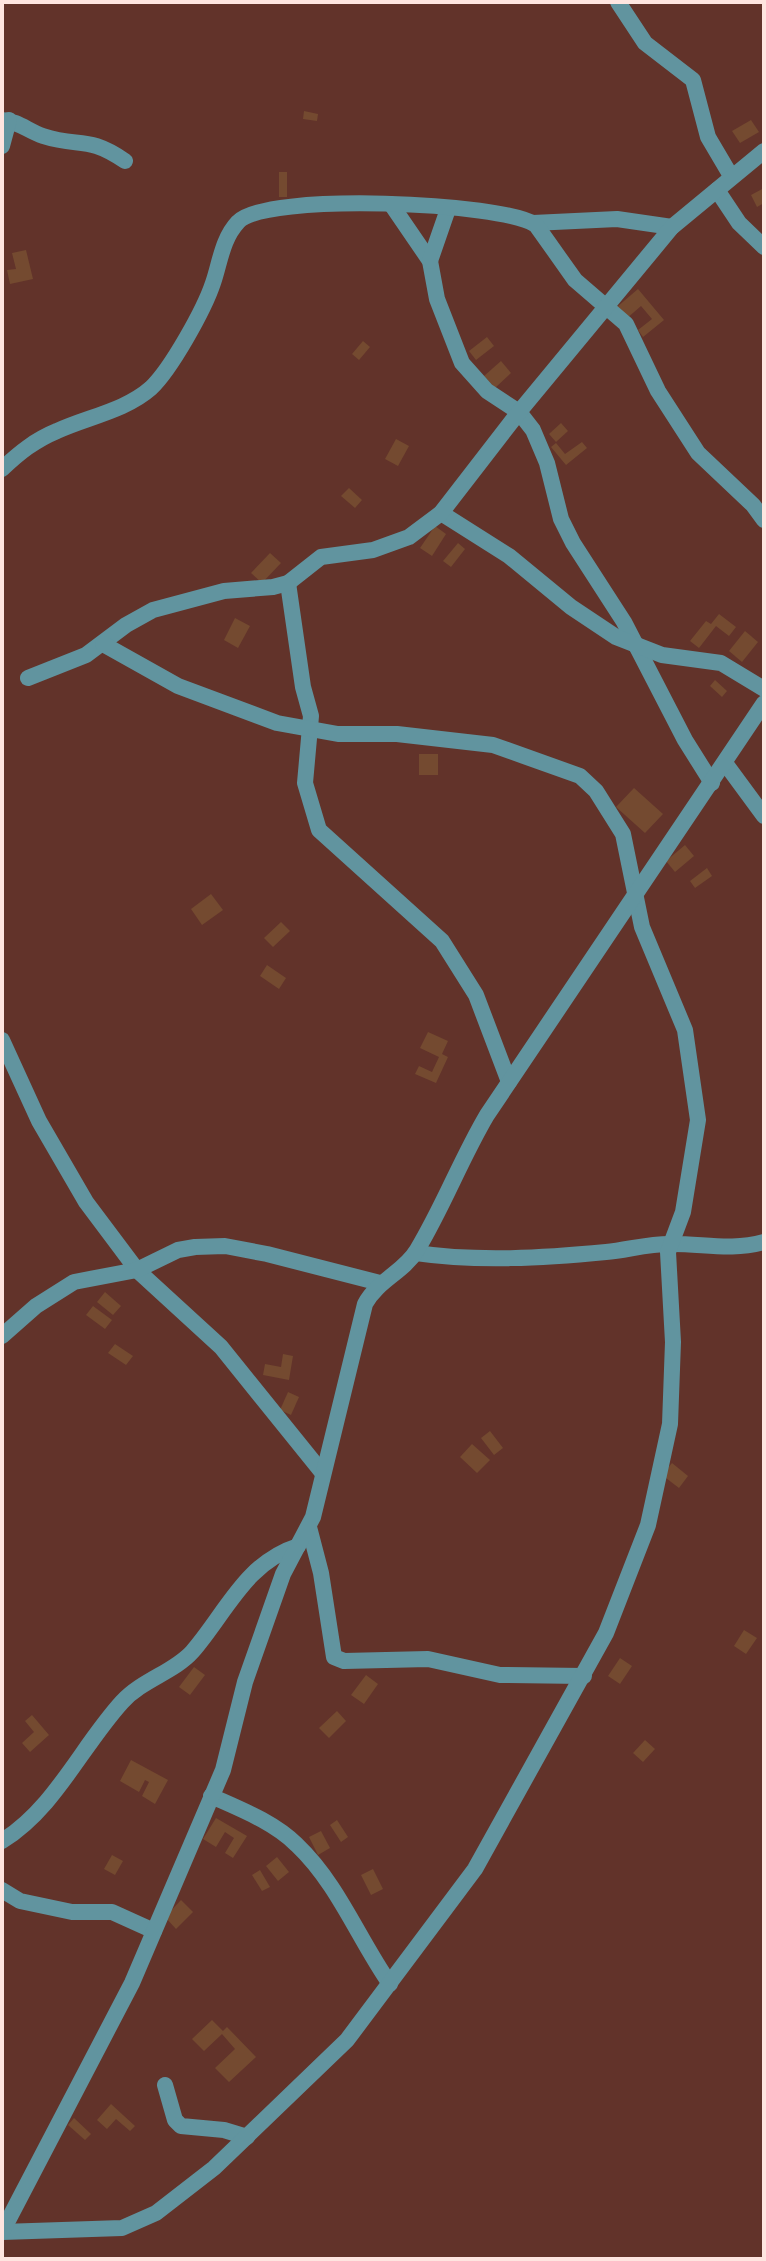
<svg xmlns="http://www.w3.org/2000/svg" width="766" height="2261" viewBox="0 0 766 2261" font-family="'DejaVu Sans',sans-serif">
	<style>
		.building { fill: #744a30 }
		.lines { fill: none; stroke-linecap: round; stroke-linejoin: round }
		.minor { stroke: #61949f; stroke-width: 16 }
	</style>
	<rect width="100%" height="100%" fill="#62332a"/>
	<!-- building -->
	<g class="building">
		<path d="M 304,111 L 318,114 L 317,121 L 303,119 Z"/>
		<path d="M 751,120 L 759,132 L 740,143 L 732,131 Z"/>
		<rect x="279" y="172" width="8" height="25"/>
		<path d="M 764,188 L 764,203 L 757,207 L 751,195 Z"/>
		<path d="M 26,250 L 33,279 L 10,284 L 7,270 L 16,269 L 12,253 Z"/>
		<path d="M 638,289 L 664,320 L 643,337 L 638,330 L 652,319 L 641,306 L 626,319 L 617,307 Z"/>
		<path d="M 487,337 L 494,346 L 476,360 L 469,351 Z"/>
		<path d="M 363,341 L 370,347 L 359,360 L 352,354 Z"/>
		<path d="M 501,361 L 511,373 L 495,388 L 484,376 Z"/>
		<path d="M 561,423 L 568,431 L 556,442 L 549,434 Z"/>
		<path d="M 396,439 L 409,446 L 398,466 L 385,459 Z"/>
		<path d="M 582,442 L 587,448 L 566,465 L 551,447 L 556,443 L 565,454 Z"/>
		<path d="M 349,488 L 362,500 L 355,508 L 341,496 Z"/>
		<path d="M 435,526 L 446,534 L 432,556 L 420,548 Z"/>
		<path d="M 458,543 L 465,549 L 451,567 L 443,561 Z"/>
		<path d="M 270,553 L 281,563 L 262,583 L 251,573 Z"/>
		<path d="M 719,614 L 736,627 L 729,636 L 716,626 L 699,648 L 690,641 L 706,621 L 711,624 Z"/>
		<path d="M 235,618 L 250,626 L 238,648 L 224,640 Z"/>
		<path d="M 745,631 L 758,642 L 742,662 L 729,651 Z"/>
		<path d="M 715,680 L 727,691 L 722,697 L 710,686 Z"/>
		<rect x="419" y="754" width="19" height="21"/>
		<path d="M 634,788 L 663,814 L 645,833 L 616,807 Z"/>
		<path d="M 685,845 L 694,856 L 675,872 L 666,861 Z"/>
		<path d="M 707,868 L 712,876 L 695,888 L 690,881 Z"/>
		<path d="M 211,894 L 223,910 L 202,925 L 191,909 Z"/>
		<path d="M 281,922 L 290,931 L 273,947 L 264,938 Z"/>
		<path d="M 267,965 L 286,978 L 279,989 L 260,976 Z"/>
		<path d="M 428,1032 L 448,1041 L 442,1054 L 448,1057 L 436,1083 L 415,1074 L 419,1066 L 432,1072 L 439,1057 L 420,1048 Z"/>
		<path d="M 105,1292 L 121,1306 L 113,1315 L 97,1302 Z"/>
		<path d="M 93,1306 L 112,1320 L 105,1329 L 86,1315 Z"/>
		<path d="M 115,1344 L 133,1356 L 126,1365 L 108,1353 Z"/>
		<path d="M 283,1354 L 293,1356 L 289,1380 L 263,1375 L 265,1364 L 281,1367 Z"/>
		<path d="M 288,1392 L 299,1397 L 291,1415 L 280,1410 Z"/>
		<path d="M 490,1431 L 503,1448 L 494,1455 L 481,1438 Z"/>
		<path d="M 472,1444 L 490,1460 L 477,1473 L 460,1457 Z"/>
		<path d="M 672,1463 L 688,1476 L 679,1488 L 662,1475 Z"/>
		<path d="M 744,1630 L 757,1638 L 746,1654 L 734,1646 Z"/>
		<path d="M 620,1658 L 632,1666 L 620,1684 L 608,1676 Z"/>
		<path d="M 194,1667 L 205,1675 L 190,1695 L 179,1687 Z"/>
		<path d="M 366,1675 L 378,1684 L 364,1704 L 351,1695 Z"/>
		<path d="M 337,1711 L 346,1721 L 329,1738 L 319,1728 Z"/>
		<path d="M 32,1715 L 49,1735 L 30,1752 L 22,1743 L 34,1732 L 25,1721 Z"/>
		<path d="M 645,1740 L 655,1749 L 643,1762 L 633,1753 Z"/>
		<path d="M 131,1760 L 168,1780 L 155,1804 L 142,1796 L 149,1782 L 145,1780 L 139,1792 L 120,1781 Z"/>
		<path d="M 216,1818 L 247,1836 L 233,1858 L 225,1853 L 234,1838 L 225,1832 L 216,1847 L 203,1839 Z"/>
		<path d="M 337,1820 L 348,1837 L 341,1842 L 330,1825 Z"/>
		<path d="M 321,1831 L 330,1848 L 318,1855 L 309,1837 Z"/>
		<path d="M 112,1855 L 123,1861 L 115,1875 L 104,1869 Z"/>
		<path d="M 277,1857 L 289,1872 L 278,1881 L 266,1866 Z"/>
		<path d="M 373,1869 L 383,1889 L 371,1895 L 361,1875 Z"/>
		<path d="M 260,1870 L 270,1887 L 262,1891 L 252,1875 Z"/>
		<path d="M 181,1900 L 193,1912 L 176,1929 L 165,1917 Z"/>
		<path d="M 212,2020 L 223,2031 L 227,2027 L 256,2057 L 229,2082 L 215,2068 L 235,2049 L 222,2034 L 204,2051 L 192,2039 Z"/>
		<path d="M 111,2104 L 135,2126 L 130,2131 L 116,2119 L 107,2129 L 97,2120 Z"/>
		<path d="M 74,2118 L 91,2134 L 85,2140 L 68,2125 Z"/>
	</g>
	<g class="lines">
		<!-- minor -->
		<g class="minor">
			<path d="M 618,2 L 645,43 L 693,80 L 708,137 L 731,176"/>
			<path d="M 2,120 C 18,121 28,131 43,136 C 80,148 87,135 125,161"/>
			<path d="M 2,146 L 9,120"/>
			<path d="M 717,190 L 739,223 L 764,247"/>
			<path d="M 391,204 L 430,261 L 437,299 L 462,363 L 487,391 L 519,412 L 533,430 L 547,463 L 561,519 L 573,543 L 624,622 L 685,740 L 712,783"/>
			<path d="M 533,223 L 617,219 L 672,227"/>
			<path d="M 430,261 L 448,209"/>
			<path d="M 2,469 C 19,453 35,440 57,431 C 87,417 125,411 151,388 C 171,369 204,310 213,283 C 220,263 222,239 238,222 C 265,192 503,202 536,225 L 575,280 L 626,324 L 658,391 L 698,453 L 753,505 L 764,520"/>
			<path d="M 441,513 L 509,556 L 571,607 L 616,637 L 662,655 L 721,663 L 764,689"/>
			<path d="M 288,583 L 303,687 L 311,716 L 305,783 L 319,830 L 442,941 L 476,995 L 509,1082"/>
			<path d="M 28,678 L 86,655 L 126,625 L 153,610 L 224,591 L 273,587 L 288,583 L 321,557 L 373,550 L 409,537 L 441,513 L 519,412 L 672,227 L 764,151"/>
			<path d="M 725,763 L 764,816"/>
			<path d="M 2,1040 L 39,1121 L 86,1202 L 137,1270 L 221,1347 L 321,1471"/>
			<path d="M 416,1253 C 477,1262 544,1258 606,1252 C 628,1250 651,1243 673,1244 C 705,1244 732,1251 764,1242"/>
			<path d="M 2,1336 L 36,1306 L 74,1282 L 137,1270 L 178,1250 L 195,1247 L 225,1246 L 267,1254 L 380,1283"/>
			<path d="M 309,1527 L 321,1573 L 334,1657 L 344,1661 L 428,1659 L 500,1675 L 584,1676"/>
			<path d="M 211,1796 C 240,1809 274,1822 297,1845 C 338,1884 358,1938 390,1984"/>
			<path d="M 2,1841 C 55,1808 81,1747 122,1702 C 142,1680 174,1672 192,1652 C 226,1613 245,1563 298,1546"/>
			<path d="M 2,1890 L 20,1901 L 72,1912 L 112,1912 L 154,1931"/>
			<path d="M 165,2085 L 175,2120 L 181,2126 L 224,2130 L 247,2137"/>
			<path d="M 2,2232 L 122,2228 L 156,2213 L 214,2168 L 347,2040 L 475,1869 L 606,1633 L 648,1525 L 670,1424 L 673,1342 L 668,1252 L 683,1212 L 698,1120 L 685,1030 L 642,927 L 623,834 L 596,791 L 580,776 L 493,745 L 397,734 L 338,734 L 277,723 L 178,686 L 103,644"/>
			<path d="M 2,2232 L 132,1983 L 223,1770 L 245,1682 L 283,1574 L 313,1517 L 365,1304 C 378,1280 404,1272 417,1250 C 443,1207 461,1159 487,1115 L 764,703"/>
		</g>
	</g>
	<!-- border -->
	<rect width="766" height="2261" fill="none" stroke="#fee5e0" stroke-width="8"/>
</svg>
